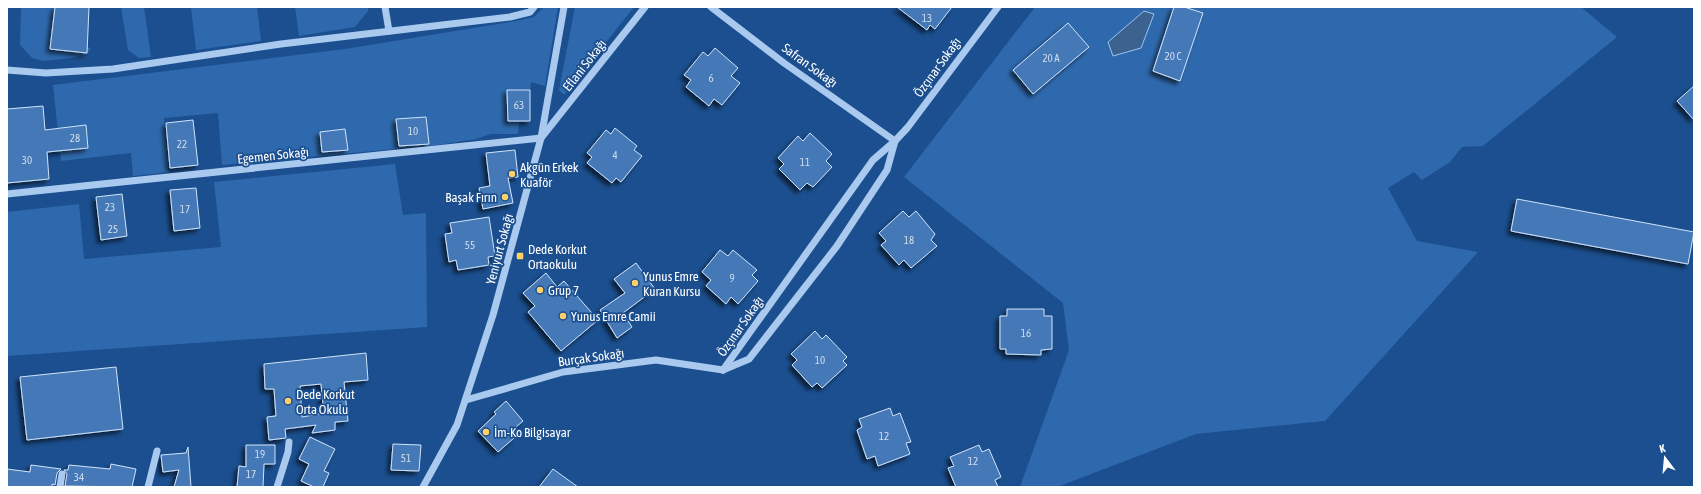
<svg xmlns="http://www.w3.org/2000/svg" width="1701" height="494" viewBox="0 0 1701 494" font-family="'Asap Condensed',sans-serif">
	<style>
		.green { fill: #2e69ad }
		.water { fill: #3c6290; stroke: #9cc4f0 }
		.building { fill: #4478b7; stroke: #cfe3fa; fill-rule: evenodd; filter: url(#shadow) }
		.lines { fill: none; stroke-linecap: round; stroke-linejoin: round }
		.minor { stroke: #a9c9ee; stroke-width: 7 }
		.poi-dot { fill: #ffd166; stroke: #1b4f8f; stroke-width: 1.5 }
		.labels { text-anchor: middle; stroke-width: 3.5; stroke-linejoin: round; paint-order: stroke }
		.number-label { font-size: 11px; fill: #d0dded }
		.street-label { font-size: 13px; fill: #fff; stroke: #1b4f8f }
		.poi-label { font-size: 13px; fill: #fff; stroke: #1b4f8f; text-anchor: start }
	</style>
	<defs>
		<filter id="shadow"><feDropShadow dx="-3.5" dy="3.5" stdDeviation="2" flood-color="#0009"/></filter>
	</defs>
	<rect width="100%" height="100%" fill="#1b4f8f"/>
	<!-- green -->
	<g class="green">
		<path d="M 21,7 L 54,7 L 49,50 L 83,53 L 84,47 L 91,48 L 87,54 L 72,58 L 43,61 L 32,58 L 20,45 Z"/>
		<path d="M 121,7 L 144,7 L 151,57 L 139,58 L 128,50 Z"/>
		<path d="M 191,7 L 257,7 L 261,41 L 196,50 Z"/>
		<path d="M 295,7 L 368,7 L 368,11 L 355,27 L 299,36 Z"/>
		<path d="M 544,7 L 558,7 L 545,86 L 531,82 L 530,90 L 507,90 L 508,121 L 519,122 L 518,134 L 491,134 L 476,139 L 438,145 L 222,165 L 218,113 L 164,118 L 169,172 L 133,176 L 131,153 L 61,161 L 53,85 L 345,49 L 516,21 L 534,17 Z"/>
		<path d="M 575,7 L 634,7 L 564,95 L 559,90 Z"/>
		<path d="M 1035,7 L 1581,7 L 1617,37 L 1483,146 L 1462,147 L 1450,162 L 1422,180 L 1414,172 L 1388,188 L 1417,241 L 1478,252 L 1325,421 L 1196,434 L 1057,487 L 1020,487 L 1069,350 L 1063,303 L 904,177 Z"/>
		<path d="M 395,164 L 403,215 L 426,213 L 427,327 L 7,356 L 7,212 L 79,204 L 84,259 L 221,247 L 214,182 Z"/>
	</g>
	<!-- water -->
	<path class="water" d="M 1144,11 L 1154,14 L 1141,48 L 1113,56 L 1108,42 Z"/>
	<!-- building -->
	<g class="building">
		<path d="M 55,7 L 89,7 L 87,53 L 50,49 Z"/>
		<path d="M 897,7 L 952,7 L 935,29 L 930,25 L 927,30 Z"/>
		<path d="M 1174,7 L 1184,7 L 1203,13 L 1180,81 L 1153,71 Z"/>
		<path d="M 1068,23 L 1089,47 L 1033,94 L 1013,70 Z"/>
		<path d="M 715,48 L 738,68 L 731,76 L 740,83 L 722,105 L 714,99 L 709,106 L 686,87 L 691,80 L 684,75 L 703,52 L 708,56 Z"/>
		<path d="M 1694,86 L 1694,120 L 1677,101 Z"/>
		<path d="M 507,90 L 530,90 L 530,121 L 508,121 Z"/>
		<path d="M 43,106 L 45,130 L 86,125 L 88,148 L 47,152 L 49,179 L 7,183 L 7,109 Z"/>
		<path d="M 426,117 L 429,144 L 399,146 L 396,119 Z"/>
		<path d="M 193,120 L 198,165 L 170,168 L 166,123 Z"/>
		<path d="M 615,128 L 637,146 L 634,150 L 642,156 L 621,182 L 616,178 L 612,183 L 587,163 L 592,157 L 587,153 L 606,130 L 611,134 Z"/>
		<path d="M 345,129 L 348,150 L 322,152 L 320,132 Z"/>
		<path d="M 810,133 L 832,154 L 826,161 L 832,167 L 813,187 L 807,183 L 800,190 L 779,169 L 784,164 L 778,158 L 798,136 L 803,141 Z"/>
		<path d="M 515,150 L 518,177 L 508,178 L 513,203 L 483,209 L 479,188 L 490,186 L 486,153 Z"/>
		<path d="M 196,188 L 200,228 L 174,231 L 170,190 Z"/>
		<path d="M 122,194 L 127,236 L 101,240 L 96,197 Z"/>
		<path d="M 1517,199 L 1694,232 L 1688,264 L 1511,231 Z"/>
		<path d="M 903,211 L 909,217 L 916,211 L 935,234 L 931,240 L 937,246 L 911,268 L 904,260 L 899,265 L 881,245 L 886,241 L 879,233 Z"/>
		<path d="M 489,217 L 495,256 L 488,257 L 489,265 L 458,270 L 456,260 L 449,262 L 445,234 L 452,233 L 450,223 Z"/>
		<path d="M 720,250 L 728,256 L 733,250 L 757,270 L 752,275 L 758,281 L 738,304 L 731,297 L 726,304 L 706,286 L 711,280 L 702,272 Z"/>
		<path d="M 636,263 L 655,289 L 623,313 L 632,327 L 617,338 L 600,310 L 625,293 L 614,279 Z"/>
		<path d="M 546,273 L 557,287 L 564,281 L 598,320 L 561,351 L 528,312 L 535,306 L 523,293 Z"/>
		<path d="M 1007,309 L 1044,309 L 1044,316 L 1052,316 L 1052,349 L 1041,350 L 1041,355 L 1006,354 L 1006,349 L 1000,349 L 1000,316 L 1007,316 Z"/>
		<path d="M 815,331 L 822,339 L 826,335 L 847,357 L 843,361 L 847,365 L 822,388 L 817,383 L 812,387 L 792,365 L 797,360 L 791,354 Z"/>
		<path d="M 366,353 L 368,380 L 344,382 L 348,421 L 335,422 L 335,430 L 312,433 L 316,425 L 285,429 L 286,438 L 269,440 L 267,417 L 276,416 L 274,389 L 265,389 L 264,364 ZM 321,384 L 324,413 L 302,417 L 300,386 Z"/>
		<path d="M 116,367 L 123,429 L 27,440 L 20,377 Z"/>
		<path d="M 506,401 L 523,421 L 509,433 L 514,438 L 498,452 L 478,431 L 496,414 L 494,412 Z"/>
		<path d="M 890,408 L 893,416 L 900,413 L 911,442 L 906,443 L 910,454 L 878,466 L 875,456 L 867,459 L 857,430 L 862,427 L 859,419 Z"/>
		<path d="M 310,437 L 335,449 L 324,471 L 329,473 L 323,487 L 314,487 L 301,481 L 309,464 L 299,459 Z"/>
		<path d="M 393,444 L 421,445 L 419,471 L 391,470 Z"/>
		<path d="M 246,445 L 275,445 L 275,464 L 264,464 L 263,487 L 237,487 L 239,466 L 246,467 Z"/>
		<path d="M 979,445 L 982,452 L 989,449 L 1001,477 L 995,480 L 998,487 L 956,487 L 948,468 L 954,466 L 950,457 Z"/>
		<path d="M 188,447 L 191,487 L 174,487 L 179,470 L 163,472 L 161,455 L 186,453 Z"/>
		<path d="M 111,464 L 136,469 L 132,487 L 65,486 L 67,474 L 64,470 L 68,470 L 69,465 L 110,469 Z"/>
		<path d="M 31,465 L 61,469 L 57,473 L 55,485 L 52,484 L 52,487 L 7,487 L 7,469 L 30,472 Z"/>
		<path d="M 553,469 L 578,487 L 539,487 Z"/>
	</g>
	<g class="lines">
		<!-- minor -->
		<g class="minor">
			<path d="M 385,7 L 389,31"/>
			<path d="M 711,7 L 784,63 L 895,141"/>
			<path d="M 7,70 L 46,73 L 113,69 L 281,44 L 510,17 L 530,12 L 534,7"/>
			<path d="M 7,194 L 541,138 L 645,7"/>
			<path d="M 723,370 L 873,160 L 895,141 L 908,127 L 998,7"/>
			<path d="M 723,370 L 749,359 L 837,246 L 887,170 L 895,141"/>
			<path d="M 466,400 L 563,372 L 656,360 L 723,370"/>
			<path d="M 60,487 L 62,474"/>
			<path d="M 148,487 L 157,451"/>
			<path d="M 277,487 L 288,452 L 289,442"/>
			<path d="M 423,487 L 457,425 L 493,315 L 541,138 L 564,7"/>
		</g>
	</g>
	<!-- markers -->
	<g class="poi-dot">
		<circle cx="512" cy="174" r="4"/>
		<circle cx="505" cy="197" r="4"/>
		<rect x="516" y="252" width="8" height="8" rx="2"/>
		<circle cx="635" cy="283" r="4"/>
		<circle cx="540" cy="290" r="4"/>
		<circle cx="563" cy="316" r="4"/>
		<circle cx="288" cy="401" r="4"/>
		<circle cx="486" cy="432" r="4"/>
	</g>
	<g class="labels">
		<!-- number labels -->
		<g class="number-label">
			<text x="927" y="22">13</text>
			<text x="1173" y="60">20 C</text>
			<text x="1051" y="62">20 A</text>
			<text x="711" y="82">6</text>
			<text x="519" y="109">63</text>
			<text x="413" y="135">10</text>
			<text x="75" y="142">28</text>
			<text x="182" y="148">22</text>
			<text x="615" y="159">4</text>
			<text x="27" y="164">30</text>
			<text x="805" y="166">11</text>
			<text x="110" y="211">23</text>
			<text x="185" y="213">17</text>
			<text x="113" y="233">25</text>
			<text x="909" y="244">18</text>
			<text x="470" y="249">55</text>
			<text x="732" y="282">9</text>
			<text x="1026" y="337">16</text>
			<text x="820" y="364">10</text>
			<text x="884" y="440">12</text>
			<text x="260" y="458">19</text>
			<text x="406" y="462">51</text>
			<text x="973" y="465">12</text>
			<text x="251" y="478">17</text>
			<text x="79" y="481">34</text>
		</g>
		<!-- street labels -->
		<g class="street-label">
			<text transform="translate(584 65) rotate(-52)" y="5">Eflani Sokağı</text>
			<text transform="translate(810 65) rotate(36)" y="5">Safran Sokağı</text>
			<text transform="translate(937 67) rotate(-54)" y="5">Özçınar Sokağı</text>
			<text transform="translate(273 155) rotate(-6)" y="5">Egemen Sokağı</text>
			<text transform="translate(499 249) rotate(-75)" y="5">Yeniyurt Sokağı</text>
			<text transform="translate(740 326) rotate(-55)" y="5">Özçınar Sokağı</text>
			<text transform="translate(591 357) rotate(-8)" y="5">Burçak Sokağı</text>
		</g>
		<!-- poi labels -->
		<g class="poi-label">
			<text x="520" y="172">Akgün Erkek<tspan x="520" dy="15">Kuaför</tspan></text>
			<text x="497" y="202" text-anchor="end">Başak Fırın</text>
			<text x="528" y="254">Dede Korkut<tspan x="528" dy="15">Ortaokulu</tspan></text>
			<text x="643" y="281">Yunus Emre<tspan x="643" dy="15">Kuran Kursu</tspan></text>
			<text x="548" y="295">Grup 7</text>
			<text x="571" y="321">Yunus Emre Camii</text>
			<text x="296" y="399">Dede Korkut<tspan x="296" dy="15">Orta Okulu</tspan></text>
			<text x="494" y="437">İm-Ko Bilgisayar</text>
		</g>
	</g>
	<!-- border -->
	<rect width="1701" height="494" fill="none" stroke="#ffffff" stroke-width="16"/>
	<!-- north arrow -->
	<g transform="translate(1665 458) rotate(344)" stroke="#1b4f8f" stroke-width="3" paint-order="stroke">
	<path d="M0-3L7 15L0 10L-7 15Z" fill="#ffffff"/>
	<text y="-6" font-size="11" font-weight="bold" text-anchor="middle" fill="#ffffff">K</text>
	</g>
</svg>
